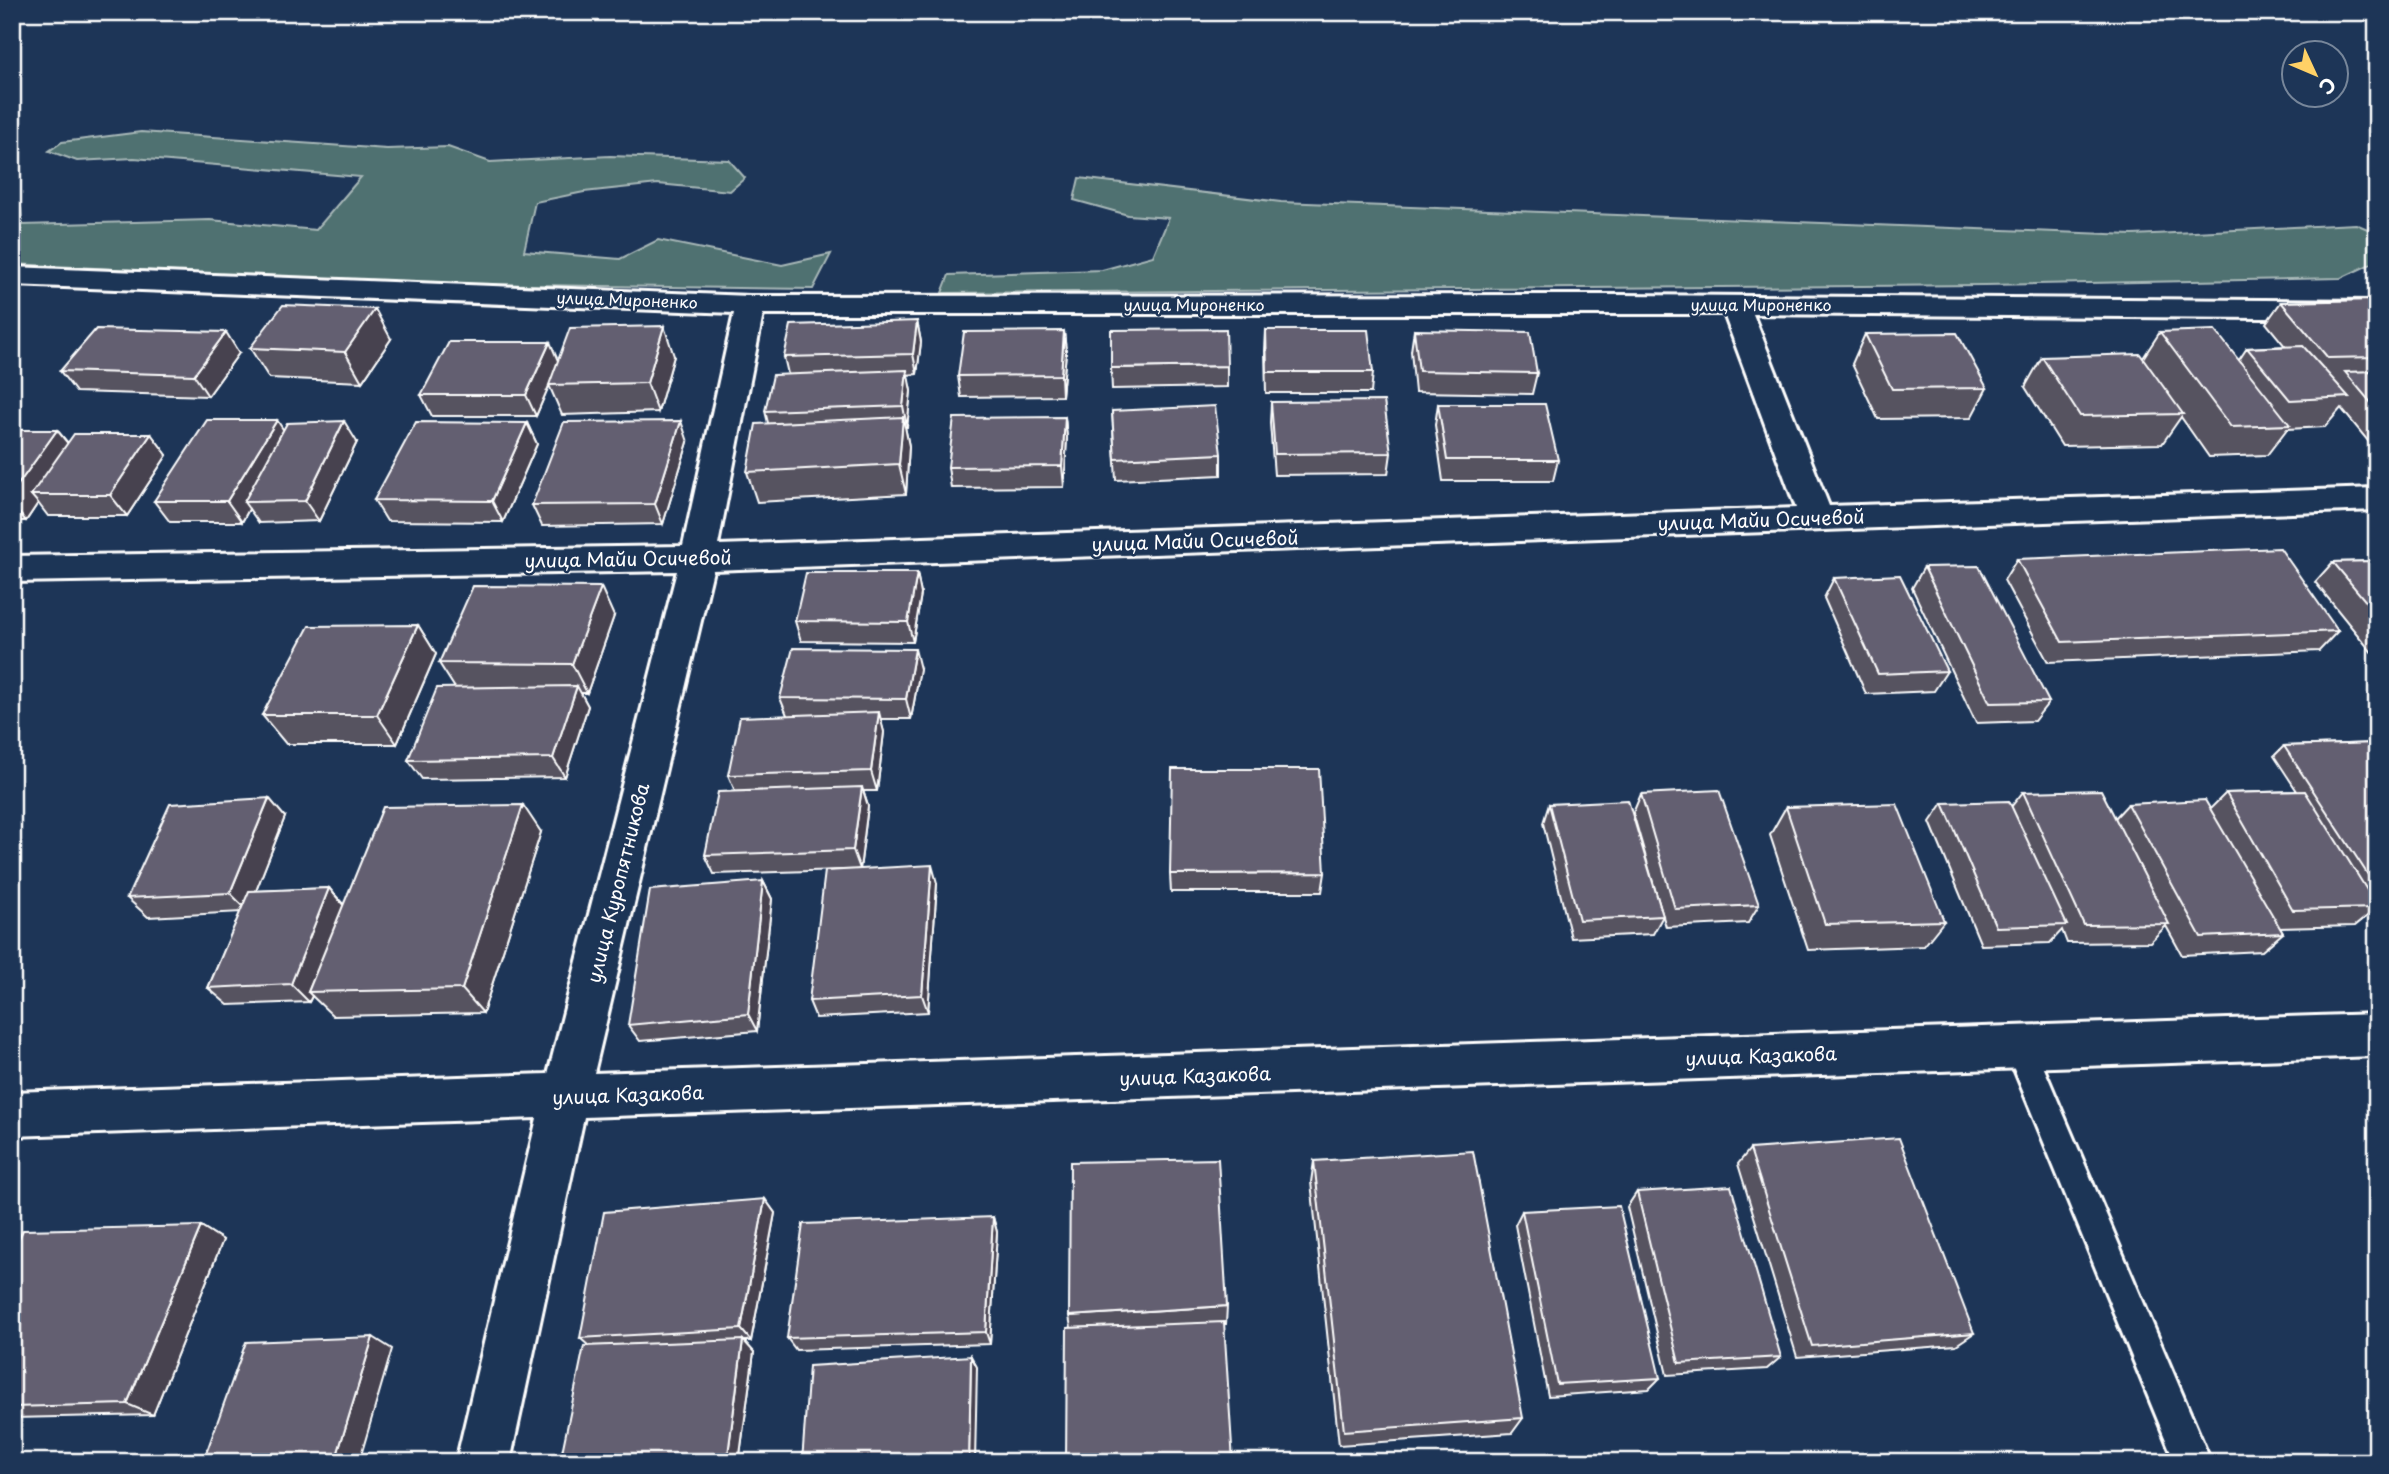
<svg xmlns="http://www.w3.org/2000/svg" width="2389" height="1474" viewBox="0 0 2389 1474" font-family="'Playpen Sans',sans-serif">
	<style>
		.green { fill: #507171; stroke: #a8b8b8; stroke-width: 2 }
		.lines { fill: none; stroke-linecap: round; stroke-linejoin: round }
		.service-casing { stroke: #fff; stroke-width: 6 }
		.minor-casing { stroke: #fff; stroke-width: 6 }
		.service { fill: #1d3557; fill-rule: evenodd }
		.minor { fill: #1d3557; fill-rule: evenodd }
		.wall { fill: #565261; stroke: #fff; stroke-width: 2 }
		.shaded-wall { fill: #46424f; stroke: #fff; stroke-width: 2 }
		.building { fill: #645f71; stroke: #fff; stroke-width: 2 }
		.labels { text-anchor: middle; stroke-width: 5; stroke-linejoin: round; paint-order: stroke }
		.far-street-label { font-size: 16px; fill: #fff; stroke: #1d3557 }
		.street-label { font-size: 19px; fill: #fff; stroke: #1d3557 }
	</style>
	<rect width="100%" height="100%" fill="#1d3557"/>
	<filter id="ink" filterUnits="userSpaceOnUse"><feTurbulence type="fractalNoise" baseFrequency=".0143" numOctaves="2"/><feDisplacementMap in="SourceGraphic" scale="14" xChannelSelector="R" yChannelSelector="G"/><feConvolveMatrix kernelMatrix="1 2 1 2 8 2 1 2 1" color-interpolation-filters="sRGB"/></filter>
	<g filter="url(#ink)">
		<!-- green -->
		<g class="green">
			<path d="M 141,132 L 387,149 L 448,147 L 490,162 L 610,156 L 729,160 L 745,178 L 730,191 L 658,184 L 584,192 L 535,202 L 524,251 L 620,259 L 658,240 L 782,265 L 831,254 L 813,289 L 399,283 L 12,264 L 12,209 L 21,209 L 22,225 L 210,220 L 316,230 L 361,177 L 134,158 L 77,161 L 49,151 L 62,142 Z"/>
			<path d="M 1079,178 L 1281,202 L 2133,235 L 2356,224 L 2377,233 L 2377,261 L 2341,278 L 1985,285 L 942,293 L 949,275 L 1102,270 L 1153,256 L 1169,218 L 1128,215 L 1074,200 Z"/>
		</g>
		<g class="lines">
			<!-- service casing -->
			<g class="service-casing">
				<path id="service" d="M 2020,1033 L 2031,1037 L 2035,1047 L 2211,1462 L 2175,1462 L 2005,1047 L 2009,1037 Z"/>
			</g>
			<!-- minor casing -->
			<g class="minor-casing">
				<path id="minor" d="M 12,267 L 750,296 L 1622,295 L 2377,301 L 2377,319 L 1753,314 L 1829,506 L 2377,488 L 2377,510 L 713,570 L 594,1073 L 2377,1014 L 2377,1056 L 584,1117 L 510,1462 L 456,1462 L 537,1118 L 12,1136 L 12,1092 L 548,1074 L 677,571 L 12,582 L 12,556 L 683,546 L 734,313 L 12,285 ZM 763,314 L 1724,314 L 1796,508 L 718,545 Z"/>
			</g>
			<!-- service -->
			<use href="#service" class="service"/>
			<!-- minor -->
			<use href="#minor" class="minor"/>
		</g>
		<!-- wall -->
		<g class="wall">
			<path d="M 2377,300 L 2377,452 L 2341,408 L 2325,427 L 2287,429 L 2267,455 L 2209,457 L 2181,417 L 2162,444 L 2062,446 L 2025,387 L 2042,357 L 2143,358 L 2160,332 L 2239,360 L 2247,348 L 2285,346 L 2266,323 L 2281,302 Z"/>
			<path d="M 917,321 L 921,342 L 917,374 L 907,375 L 911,391 L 907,427 L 905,427 L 909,446 L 906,494 L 757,502 L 747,472 L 768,423 L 765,411 L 788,374 L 784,357 Z"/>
			<path d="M 1266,330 L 1373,372 L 1371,393 L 1266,393 L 1265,351 Z"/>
			<path d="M 1414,330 L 1537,373 L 1532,394 L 1415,392 L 1411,351 Z"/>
			<path d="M 1064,331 L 1066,352 L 1062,396 L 961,397 L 958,376 Z"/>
			<path d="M 1865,334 L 1987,388 L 1971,418 L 1878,419 L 1852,364 Z"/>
			<path d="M 391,339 L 362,382 L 269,378 L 250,348 Z"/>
			<path d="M 239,353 L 208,396 L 76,392 L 60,371 Z"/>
			<path d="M 674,356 L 658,412 L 562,415 L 549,385 L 536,416 L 432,416 L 421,395 L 558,360 Z"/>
			<path d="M 1227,366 L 1227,387 L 1112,389 L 1111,368 Z"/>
			<path d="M 1271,402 L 1391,453 L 1388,474 L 1274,475 L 1270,423 Z"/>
			<path d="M 1438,404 L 1558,460 L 1553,481 L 1443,481 L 1435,425 Z"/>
			<path d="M 1112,411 L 1221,454 L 1221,475 L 1116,480 Z"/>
			<path d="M 1065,417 L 1067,438 L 1064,487 L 951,488 L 948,467 Z"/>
			<path d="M 527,423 L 537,444 L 503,522 L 387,521 L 374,500 Z"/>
			<path d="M 12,430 L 57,430 L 68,443 L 151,434 L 167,455 L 127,516 L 48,516 L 38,503 L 26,521 L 12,521 Z"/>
			<path d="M 283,430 L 357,442 L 319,521 L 259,523 L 249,509 L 242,522 L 170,522 L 154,501 Z"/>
			<path d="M 688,442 L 663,524 L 542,526 L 532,505 Z"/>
			<path d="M 2017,559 L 2338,631 L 2319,651 L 2048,662 L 2004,580 Z"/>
			<path d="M 2377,561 L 2377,659 L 2315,582 L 2333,562 Z"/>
			<path d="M 1924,567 L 2049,702 L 2034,721 L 1976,723 L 1912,588 Z"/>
			<path d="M 917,573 L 921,594 L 913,642 L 801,641 L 795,621 Z"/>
			<path d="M 1834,578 L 1947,671 L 1934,691 L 1866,694 L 1824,598 Z"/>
			<path d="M 614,616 L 587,693 L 581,693 L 588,706 L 565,777 L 422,779 L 408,760 L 455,688 L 439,663 Z"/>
			<path d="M 418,625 L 436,654 L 397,744 L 286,744 L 262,715 Z"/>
			<path d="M 920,669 L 911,719 L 880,719 L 884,732 L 877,791 L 863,791 L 868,806 L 860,869 L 937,883 L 928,1012 L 816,1018 L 809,1001 L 841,870 L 714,874 L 705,855 L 735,791 L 728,775 L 787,715 L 780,698 Z"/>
			<path d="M 2377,743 L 2377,890 L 2367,890 L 2377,906 L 2377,908 L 2355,926 L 2280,928 L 2283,933 L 2262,951 L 2182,955 L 2166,926 L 2150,942 L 2067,943 L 2062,930 L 2050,943 L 1981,945 L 1930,822 L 1943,803 L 2011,807 L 2023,792 L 2115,818 L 2128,804 L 2210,809 L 2226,793 L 2297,791 L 2274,756 L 2284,746 Z"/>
			<path d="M 1641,794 L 1759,905 L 1748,923 L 1666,927 L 1633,813 Z"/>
			<path d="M 1549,804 L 1663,916 L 1653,934 L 1571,938 L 1543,823 Z"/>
			<path d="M 1786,807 L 1944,921 L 1924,946 L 1808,950 L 1770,835 Z"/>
			<path d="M 285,817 L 256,891 L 329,888 L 343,904 L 541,832 L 483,1013 L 333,1016 L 312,996 L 309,1002 L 228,1005 L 208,988 L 241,912 L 148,917 L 127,898 Z"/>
			<path d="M 1325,873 L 1322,892 L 1171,892 L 1170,874 Z"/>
			<path d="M 763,881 L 772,899 L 757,1031 L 640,1041 L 628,1025 Z"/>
			<path d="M 1750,1149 L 1974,1333 L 1956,1345 L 1797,1357 L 1738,1164 Z"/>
			<path d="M 1314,1161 L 1523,1418 L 1512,1433 L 1339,1445 L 1311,1182 Z"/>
			<path d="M 1637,1192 L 1781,1357 L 1767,1369 L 1667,1375 L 1627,1207 Z"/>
			<path d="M 765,1199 L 775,1213 L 751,1341 L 744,1341 L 754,1352 L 739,1462 L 560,1462 L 589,1346 L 580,1338 Z"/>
			<path d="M 1522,1211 L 1660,1378 L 1649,1389 L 1548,1396 L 1515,1225 Z"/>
			<path d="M 993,1217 L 997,1232 L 990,1344 L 796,1350 L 787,1338 Z"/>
			<path d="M 201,1226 L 223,1240 L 153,1415 L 12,1418 L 12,1253 Z"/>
			<path d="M 1227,1306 L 1226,1324 L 1071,1328 L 1069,1316 Z"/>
		</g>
		<!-- shaded-wall -->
		<g class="shaded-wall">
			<path d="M 375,309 L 391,339 L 362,382 L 345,352 Z"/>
			<path d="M 917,321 L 921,342 L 917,374 L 913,354 Z"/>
			<path d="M 664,326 L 674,356 L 658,412 L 647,383 Z"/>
			<path d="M 1064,331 L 1066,352 L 1062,396 L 1061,375 Z"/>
			<path d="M 226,332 L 239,353 L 208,396 L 194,375 Z"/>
			<path d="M 550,342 L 559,363 L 536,416 L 526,395 Z"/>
			<path d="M 907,370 L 911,391 L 907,427 L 903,406 Z"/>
			<path d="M 903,417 L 909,446 L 906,494 L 899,464 Z"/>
			<path d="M 1065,417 L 1067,438 L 1064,487 L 1062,466 Z"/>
			<path d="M 277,420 L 290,440 L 244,502 L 249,509 L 242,522 L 227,501 Z"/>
			<path d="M 344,421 L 357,442 L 319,521 L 305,501 Z"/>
			<path d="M 681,421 L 688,442 L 663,524 L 655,504 Z"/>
			<path d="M 527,423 L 537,444 L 503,522 L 492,501 Z"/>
			<path d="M 57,430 L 74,451 L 31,495 L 38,503 L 26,521 L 12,505 L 12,493 Z"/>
			<path d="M 151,434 L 167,455 L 127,516 L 110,495 Z"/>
			<path d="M 917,573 L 921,594 L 913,642 L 908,622 Z"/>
			<path d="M 601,587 L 614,616 L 587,693 L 572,664 Z"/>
			<path d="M 418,625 L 436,654 L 397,744 L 377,715 Z"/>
			<path d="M 915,649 L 920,669 L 911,719 L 906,699 Z"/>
			<path d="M 577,686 L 588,706 L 565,777 L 553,758 Z"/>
			<path d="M 879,712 L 884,732 L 877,791 L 871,771 Z"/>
			<path d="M 862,787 L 868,806 L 860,869 L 853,850 Z"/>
			<path d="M 269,798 L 285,817 L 248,911 L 230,893 Z"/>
			<path d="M 523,805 L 541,832 L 483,1013 L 462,989 Z"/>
			<path d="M 932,865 L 937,883 L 928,1012 L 922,995 Z"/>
			<path d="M 763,881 L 772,899 L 757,1031 L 748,1014 Z"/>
			<path d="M 329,888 L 345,907 L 308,992 L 312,996 L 309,1002 L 291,984 Z"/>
			<path d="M 765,1199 L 775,1213 L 751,1341 L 741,1329 Z"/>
			<path d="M 993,1217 L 997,1232 L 990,1344 L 986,1332 Z"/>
			<path d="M 201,1226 L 223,1240 L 153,1415 L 127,1404 Z"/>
			<path d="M 373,1337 L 392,1349 L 359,1462 L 335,1462 Z"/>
			<path d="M 743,1340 L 754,1352 L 739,1462 L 727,1462 Z"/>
			<path d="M 971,1356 L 977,1367 L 975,1462 L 969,1462 Z"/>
		</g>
		<!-- building -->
		<g class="building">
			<path d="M 2377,300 L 2377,357 L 2328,358 L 2281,302 Z"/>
			<path d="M 283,305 L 375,309 L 345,352 L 250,348 Z"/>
			<path d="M 917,321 L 913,354 L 784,357 L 791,325 Z"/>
			<path d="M 664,326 L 647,383 L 549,385 L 570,328 Z"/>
			<path d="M 96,329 L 226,332 L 194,375 L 60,371 Z"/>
			<path d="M 1226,329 L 1227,366 L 1111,368 L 1111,330 Z"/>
			<path d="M 1266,330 L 1368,330 L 1373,372 L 1267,372 Z"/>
			<path d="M 1414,330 L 1530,332 L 1537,373 L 1419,371 Z"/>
			<path d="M 2215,330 L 2290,425 L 2231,427 L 2160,332 Z"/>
			<path d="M 1064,331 L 1061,375 L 958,376 L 964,332 Z"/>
			<path d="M 1957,333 L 1987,388 L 1892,389 L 1865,334 Z"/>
			<path d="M 449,342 L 550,342 L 526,395 L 421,395 Z"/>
			<path d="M 2303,346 L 2349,397 L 2290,400 L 2247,348 Z"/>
			<path d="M 2140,354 L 2183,414 L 2080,416 L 2042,357 Z"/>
			<path d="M 907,370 L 903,406 L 765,411 L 773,375 Z"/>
			<path d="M 2377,371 L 2377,410 L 2345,372 Z"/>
			<path d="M 1384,401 L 1391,453 L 1275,454 L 1271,402 Z"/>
			<path d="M 1438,404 L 1545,404 L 1558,460 L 1447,460 Z"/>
			<path d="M 1215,406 L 1221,454 L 1115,459 L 1112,411 Z"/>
			<path d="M 903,417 L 899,464 L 747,472 L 756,424 Z"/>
			<path d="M 1065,417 L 1062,466 L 948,467 L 954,418 Z"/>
			<path d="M 207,420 L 277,420 L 227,501 L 154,501 Z"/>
			<path d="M 344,421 L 305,501 L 244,502 L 287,423 Z"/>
			<path d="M 681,421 L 655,504 L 532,505 L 564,422 Z"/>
			<path d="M 416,422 L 527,423 L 492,501 L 374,500 Z"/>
			<path d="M 12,430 L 57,430 L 12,493 Z"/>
			<path d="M 74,434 L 151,434 L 110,495 L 31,495 Z"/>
			<path d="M 2280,548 L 2338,631 L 2062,642 L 2017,559 Z"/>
			<path d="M 2377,561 L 2377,615 L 2333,562 Z"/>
			<path d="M 1979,566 L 2049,702 L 1990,703 L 1924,567 Z"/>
			<path d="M 806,573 L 917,573 L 908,622 L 795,621 Z"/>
			<path d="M 1900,575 L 1947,671 L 1878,674 L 1834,578 Z"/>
			<path d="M 473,586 L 601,587 L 572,664 L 439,663 Z"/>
			<path d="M 418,625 L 377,715 L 262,715 L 309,626 Z"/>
			<path d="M 793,648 L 915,649 L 906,699 L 780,698 Z"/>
			<path d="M 577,686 L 553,758 L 408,760 L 437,688 Z"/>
			<path d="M 879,712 L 871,771 L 728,775 L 740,717 Z"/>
			<path d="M 2377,743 L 2377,881 L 2372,881 L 2284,746 Z"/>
			<path d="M 1172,769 L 1319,769 L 1325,873 L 1170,874 Z"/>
			<path d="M 862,787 L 853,850 L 705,855 L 718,792 Z"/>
			<path d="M 1719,790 L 1759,905 L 1675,909 L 1641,794 Z"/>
			<path d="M 2101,790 L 2169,924 L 2084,925 L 2023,792 Z"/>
			<path d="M 2305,791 L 2377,906 L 2377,908 L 2293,910 L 2226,793 Z"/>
			<path d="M 269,798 L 230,893 L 127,898 L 170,804 Z"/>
			<path d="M 1628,800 L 1663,916 L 1579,920 L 1549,804 Z"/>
			<path d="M 2205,800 L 2283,933 L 2201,937 L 2128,804 Z"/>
			<path d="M 2009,801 L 2067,925 L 1996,927 L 1943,803 Z"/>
			<path d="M 1897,804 L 1944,921 L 1825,924 L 1786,807 Z"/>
			<path d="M 523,805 L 462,989 L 308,992 L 383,807 Z"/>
			<path d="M 932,865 L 922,995 L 809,1001 L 825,871 Z"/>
			<path d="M 763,881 L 748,1014 L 628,1025 L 650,890 Z"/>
			<path d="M 329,888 L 291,984 L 208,988 L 249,891 Z"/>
			<path d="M 1899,1138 L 1974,1333 L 1812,1346 L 1750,1149 Z"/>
			<path d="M 1473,1151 L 1523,1418 L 1344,1431 L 1314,1161 Z"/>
			<path d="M 1218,1159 L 1227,1306 L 1069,1316 L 1070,1162 Z"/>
			<path d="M 1731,1186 L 1781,1357 L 1679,1363 L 1637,1192 Z"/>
			<path d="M 765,1199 L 741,1329 L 580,1338 L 604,1212 Z"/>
			<path d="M 1619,1206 L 1660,1378 L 1557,1384 L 1522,1211 Z"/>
			<path d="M 993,1217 L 986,1332 L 787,1338 L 803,1224 Z"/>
			<path d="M 201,1226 L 127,1404 L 12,1407 L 12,1253 L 23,1230 Z"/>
			<path d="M 1224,1322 L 1233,1462 L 1066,1462 L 1067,1328 Z"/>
			<path d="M 373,1337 L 335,1462 L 203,1462 L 246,1342 Z"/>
			<path d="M 743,1340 L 727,1462 L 560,1462 L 584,1346 Z"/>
			<path d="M 971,1356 L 969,1462 L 802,1462 L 809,1366 Z"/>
		</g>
	</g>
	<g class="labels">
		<!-- far-street labels -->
		<g class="far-street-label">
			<text transform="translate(627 300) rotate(2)" y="6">улица Мироненко</text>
			<text x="1194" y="311">улица Мироненко</text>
			<text x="1761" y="311">улица Мироненко</text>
		</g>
		<!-- street labels -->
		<g class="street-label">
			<text transform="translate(1761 520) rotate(-2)" y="7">улица Майи Осичевой</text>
			<text transform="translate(1195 541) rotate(-2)" y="7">улица Майи Осичевой</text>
			<text transform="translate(628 559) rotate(-1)" y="7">улица Майи Осичевой</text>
			<text transform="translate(618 883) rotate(-76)" y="7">улица Куропятникова</text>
			<text transform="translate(1761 1056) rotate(-2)" y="7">улица Казакова</text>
			<text transform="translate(1195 1076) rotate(-2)" y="7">улица Казакова</text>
			<text transform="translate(628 1095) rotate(-2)" y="7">улица Казакова</text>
		</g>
	</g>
	<!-- margin -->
	<rect width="2389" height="1474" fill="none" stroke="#1d3557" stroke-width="42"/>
	<rect x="21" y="21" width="2347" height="1432" fill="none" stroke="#fff" stroke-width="2.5" filter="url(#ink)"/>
	<!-- north arrow -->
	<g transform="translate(2315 74) rotate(134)"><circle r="33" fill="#1d3557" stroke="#77869a" stroke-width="2"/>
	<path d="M0-5L12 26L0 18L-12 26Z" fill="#ffd166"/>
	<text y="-10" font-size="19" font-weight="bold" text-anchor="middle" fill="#ffffff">С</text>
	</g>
</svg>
